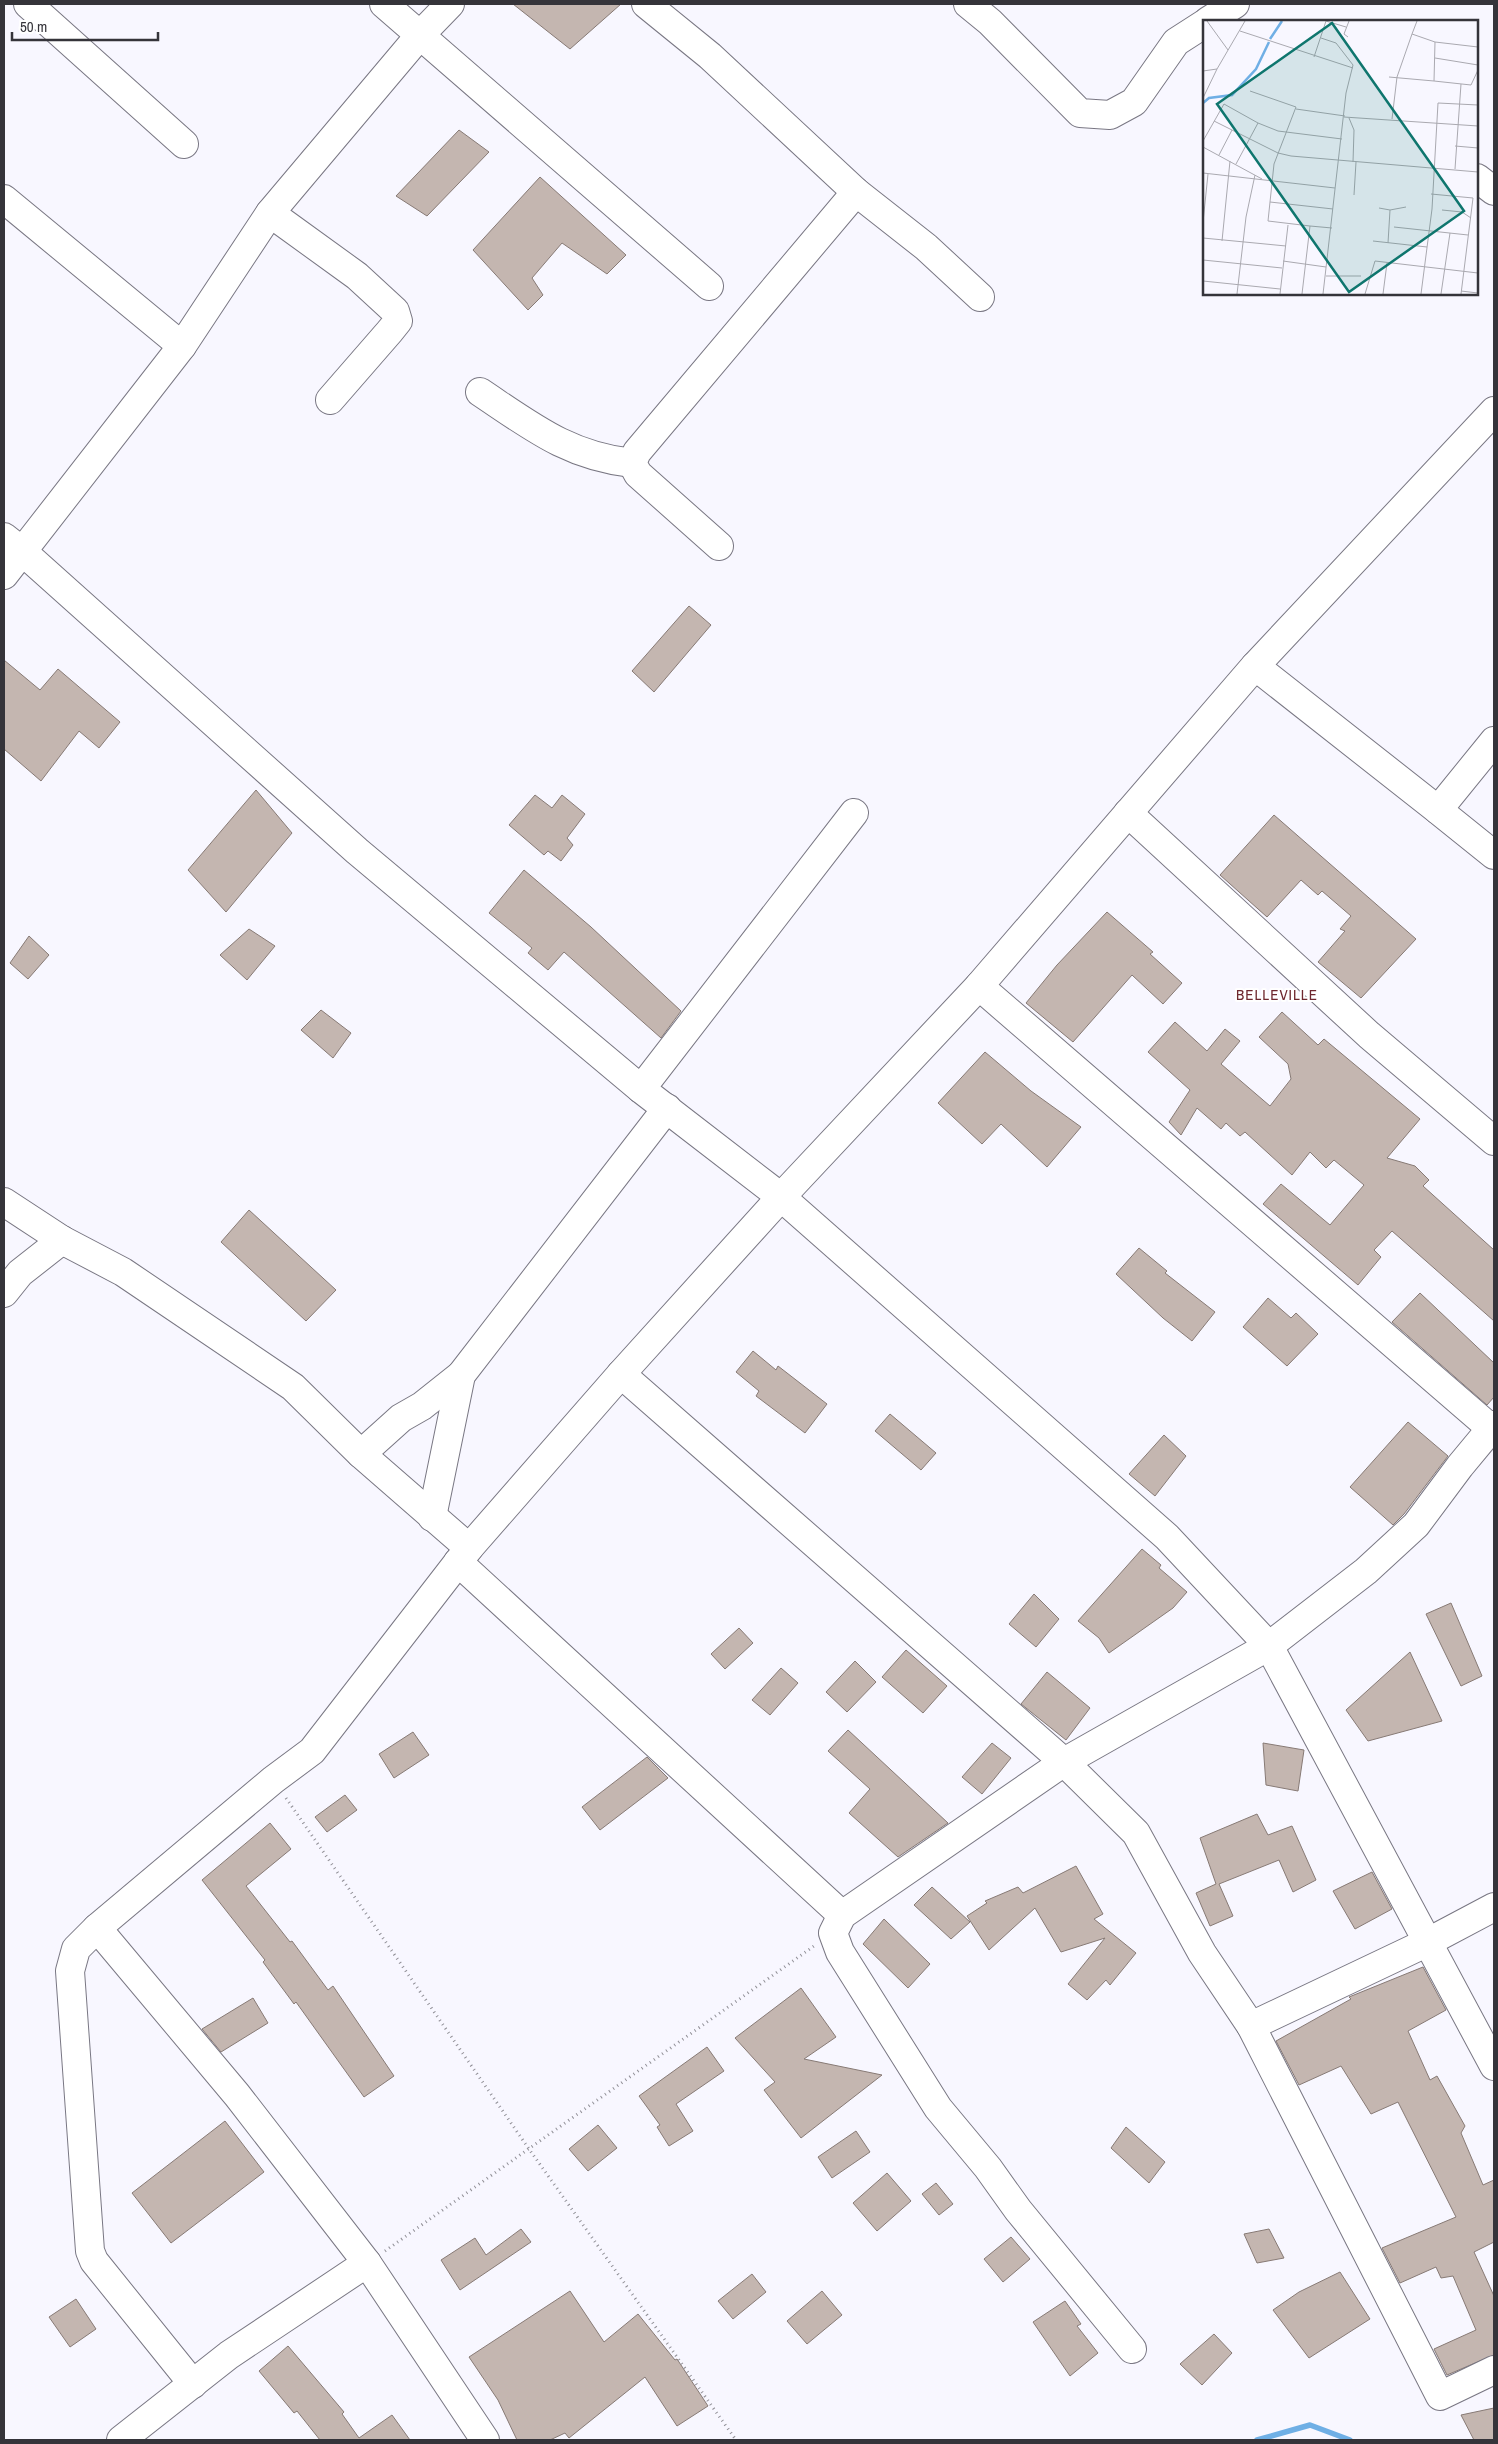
<svg xmlns="http://www.w3.org/2000/svg" width="1498" height="2444" viewBox="0 0 1498 2444" font-family="'Archivo Narrow',sans-serif">
	<style>
		.lines { fill: none; stroke-linecap: round; stroke-linejoin: round }
		.stream { stroke: #6fafe5; stroke-width: 5.5 }
		.building { fill: #c4b6b0; stroke: #877a75 }
		.minor-casing { stroke: #797783; stroke-width: 30 }
		.path { stroke: #919097; stroke-width: 3; stroke-dasharray: 1 4; stroke-linecap: butt }
		.minor { stroke: #fff; stroke-width: 28 }
		.labels { text-anchor: middle; stroke-width: 4; stroke-linejoin: round; paint-order: stroke }
		.neighbourhood-label { font-size: 15px; letter-spacing: 1px; fill: #6e282f; stroke: #fff }
		.inset-river { fill: none; stroke: #6fafe5; stroke-width: 2.5 }
		.inset-road { fill: none; stroke: #aaa9b0; stroke-width: 1 }
		.view { fill: #0f766e; fill-opacity: 0.15; stroke: #0f766e; stroke-width: 2.5 }
		.inset-edge { fill: none; stroke: #35343a; stroke-width: 2.5 }
	</style>
	<rect width="100%" height="100%" fill="#f8f7ff"/>
	<g class="lines">
		<!-- stream -->
		<path class="stream" d="M 1257,2440 L 1310,2425 L 1350,2440"/>
	</g>
	<!-- building -->
	<g class="building">
		<path d="M 513,4 L 621,4 L 570,49 Z"/>
		<path d="M 459,130 L 489,152 L 427,216 L 396,196 Z"/>
		<path d="M 540,177 L 626,255 L 607,274 L 562,243 L 532,278 L 543,295 L 528,310 L 473,250 Z"/>
		<path d="M 689,606 L 711,625 L 654,692 L 632,671 Z"/>
		<path d="M 4,660 L 40,690 L 58,669 L 120,722 L 99,748 L 79,731 L 41,781 L 4,749 Z"/>
		<path d="M 256,790 L 292,833 L 226,912 L 188,870 Z"/>
		<path d="M 535,795 L 552,808 L 562,795 L 585,814 L 567,838 L 573,845 L 561,861 L 548,851 L 544,855 L 509,825 Z"/>
		<path d="M 1274,815 L 1416,939 L 1361,998 L 1318,962 L 1345,931 L 1340,929 L 1351,916 L 1322,891 L 1318,895 L 1301,880 L 1267,917 L 1220,875 Z"/>
		<path d="M 524,870 L 591,927 L 681,1011 L 661,1038 L 564,952 L 548,970 L 528,953 L 532,948 L 489,913 Z"/>
		<path d="M 1107,912 L 1153,952 L 1150,954 L 1182,983 L 1163,1004 L 1132,975 L 1073,1042 L 1026,1003 L 1057,965 Z"/>
		<path d="M 249,929 L 275,946 L 247,980 L 220,955 Z"/>
		<path d="M 29,936 L 49,955 L 28,979 L 10,963 Z"/>
		<path d="M 321,1010 L 351,1033 L 333,1058 L 301,1030 Z"/>
		<path d="M 1282,1012 L 1318,1045 L 1324,1039 L 1420,1119 L 1387,1158 L 1415,1166 L 1429,1180 L 1423,1186 L 1494,1250 L 1494,1321 L 1392,1231 L 1374,1250 L 1381,1257 L 1358,1285 L 1263,1204 L 1281,1184 L 1330,1225 L 1364,1185 L 1334,1160 L 1326,1168 L 1310,1152 L 1292,1175 L 1245,1132 L 1240,1136 L 1226,1123 L 1221,1129 L 1197,1108 L 1181,1135 L 1169,1122 L 1190,1090 L 1148,1052 L 1175,1022 L 1207,1051 L 1225,1029 L 1240,1041 L 1221,1064 L 1270,1106 L 1291,1079 L 1288,1064 L 1259,1037 Z"/>
		<path d="M 985,1052 L 1031,1091 L 1081,1127 L 1047,1167 L 1001,1124 L 982,1144 L 938,1103 Z"/>
		<path d="M 249,1210 L 336,1290 L 306,1321 L 221,1242 Z"/>
		<path d="M 1139,1248 L 1167,1271 L 1165,1273 L 1215,1312 L 1192,1341 L 1163,1318 L 1116,1274 Z"/>
		<path d="M 1420,1293 L 1494,1363 L 1494,1397 L 1487,1405 L 1392,1322 Z"/>
		<path d="M 1268,1298 L 1291,1318 L 1296,1313 L 1318,1334 L 1287,1366 L 1243,1327 Z"/>
		<path d="M 753,1351 L 776,1370 L 778,1366 L 827,1404 L 805,1433 L 756,1396 L 759,1391 L 736,1372 Z"/>
		<path d="M 890,1414 L 936,1453 L 921,1470 L 875,1431 Z"/>
		<path d="M 1408,1422 L 1448,1456 L 1404,1514 L 1393,1525 L 1350,1487 Z"/>
		<path d="M 1164,1435 L 1186,1456 L 1155,1496 L 1129,1474 Z"/>
		<path d="M 1142,1549 L 1161,1565 L 1159,1568 L 1187,1592 L 1173,1608 L 1109,1653 L 1099,1638 L 1078,1621 Z"/>
		<path d="M 1034,1594 L 1059,1619 L 1036,1647 L 1009,1624 Z"/>
		<path d="M 1451,1603 L 1482,1676 L 1461,1686 L 1426,1614 Z"/>
		<path d="M 739,1628 L 753,1643 L 725,1669 L 711,1654 Z"/>
		<path d="M 906,1650 L 947,1686 L 923,1713 L 882,1677 Z"/>
		<path d="M 1410,1652 L 1442,1721 L 1368,1741 L 1346,1710 Z"/>
		<path d="M 855,1661 L 876,1682 L 847,1712 L 826,1692 Z"/>
		<path d="M 781,1668 L 798,1683 L 770,1715 L 752,1700 Z"/>
		<path d="M 1047,1672 L 1090,1708 L 1066,1740 L 1021,1704 Z"/>
		<path d="M 848,1730 L 948,1823 L 898,1857 L 849,1813 L 870,1789 L 828,1751 Z"/>
		<path d="M 413,1732 L 429,1755 L 394,1778 L 379,1754 Z"/>
		<path d="M 992,1743 L 1011,1758 L 982,1794 L 962,1777 Z"/>
		<path d="M 1263,1743 L 1304,1750 L 1298,1791 L 1266,1785 Z"/>
		<path d="M 647,1757 L 668,1778 L 600,1830 L 582,1807 Z"/>
		<path d="M 345,1795 L 357,1810 L 327,1832 L 315,1817 Z"/>
		<path d="M 1257,1814 L 1268,1835 L 1292,1826 L 1316,1880 L 1293,1892 L 1279,1860 L 1219,1884 L 1233,1916 L 1210,1926 L 1196,1893 L 1216,1884 L 1200,1838 Z"/>
		<path d="M 270,1823 L 291,1849 L 246,1886 L 290,1942 L 292,1941 L 328,1990 L 333,1986 L 394,2076 L 364,2097 L 296,2002 L 294,2004 L 263,1962 L 265,1960 L 202,1880 Z"/>
		<path d="M 1076,1866 L 1103,1914 L 1094,1919 L 1136,1953 L 1110,1985 L 1106,1980 L 1087,2000 L 1068,1984 L 1105,1938 L 1061,1952 L 1035,1908 L 989,1950 L 967,1916 L 987,1903 L 985,1901 L 1018,1887 L 1023,1893 Z"/>
		<path d="M 1372,1872 L 1392,1909 L 1355,1929 L 1333,1891 Z"/>
		<path d="M 932,1887 L 970,1922 L 951,1939 L 914,1905 Z"/>
		<path d="M 884,1919 L 930,1964 L 908,1988 L 863,1944 Z"/>
		<path d="M 1423,1967 L 1446,2010 L 1408,2031 L 1430,2080 L 1437,2076 L 1465,2126 L 1461,2133 L 1483,2185 L 1494,2180 L 1494,2242 L 1474,2252 L 1494,2296 L 1494,2355 L 1447,2375 L 1434,2349 L 1476,2330 L 1453,2276 L 1441,2278 L 1436,2267 L 1400,2283 L 1382,2248 L 1456,2217 L 1398,2102 L 1371,2114 L 1341,2066 L 1299,2085 L 1276,2041 L 1351,1999 L 1349,1997 Z"/>
		<path d="M 801,1988 L 836,2037 L 804,2059 L 882,2075 L 801,2138 L 764,2090 L 775,2082 L 735,2038 Z"/>
		<path d="M 253,1998 L 268,2023 L 221,2052 L 202,2029 Z"/>
		<path d="M 707,2047 L 724,2071 L 676,2104 L 693,2131 L 669,2146 L 657,2127 L 660,2125 L 639,2096 Z"/>
		<path d="M 225,2121 L 264,2172 L 171,2243 L 132,2193 Z"/>
		<path d="M 598,2125 L 617,2148 L 588,2171 L 569,2149 Z"/>
		<path d="M 1126,2127 L 1165,2162 L 1149,2183 L 1111,2148 Z"/>
		<path d="M 856,2131 L 870,2152 L 832,2178 L 818,2157 Z"/>
		<path d="M 887,2173 L 911,2201 L 877,2231 L 853,2203 Z"/>
		<path d="M 936,2183 L 953,2204 L 939,2215 L 922,2194 Z"/>
		<path d="M 521,2229 L 531,2242 L 460,2290 L 441,2260 L 475,2238 L 486,2255 Z"/>
		<path d="M 1269,2229 L 1284,2258 L 1257,2263 L 1244,2234 Z"/>
		<path d="M 1011,2237 L 1030,2259 L 1003,2282 L 984,2259 Z"/>
		<path d="M 1340,2272 L 1370,2319 L 1309,2358 L 1273,2310 L 1299,2292 Z"/>
		<path d="M 752,2274 L 766,2292 L 733,2319 L 718,2301 Z"/>
		<path d="M 570,2291 L 604,2342 L 638,2314 L 675,2360 L 677,2359 L 708,2406 L 677,2426 L 645,2377 L 569,2438 L 565,2433 L 550,2440 L 517,2440 L 498,2400 L 469,2357 Z"/>
		<path d="M 822,2291 L 842,2315 L 807,2344 L 787,2321 Z"/>
		<path d="M 76,2299 L 96,2329 L 70,2347 L 49,2317 Z"/>
		<path d="M 1065,2301 L 1081,2324 L 1077,2326 L 1098,2353 L 1070,2376 L 1033,2322 Z"/>
		<path d="M 1214,2334 L 1232,2353 L 1202,2385 L 1180,2364 Z"/>
		<path d="M 288,2346 L 344,2412 L 342,2414 L 359,2438 L 392,2415 L 410,2440 L 320,2440 L 297,2411 L 294,2413 L 259,2371 Z"/>
		<path d="M 1494,2408 L 1494,2440 L 1474,2440 L 1461,2415 Z"/>
	</g>
	<g class="lines">
		<!-- minor casing -->
		<g class="minor-casing">
			<g id="minor">
				<path d="M 28,4 L 184,144"/>
				<path d="M 384,4 L 709,286"/>
				<path d="M 646,4 L 710,56 L 856,192 L 926,247 L 980,297"/>
				<path d="M 968,4 L 990,22 L 1080,113 L 1110,115 L 1134,102 L 1176,42 L 1204,24"/>
				<path d="M 1208,21 L 1235,4"/>
				<path d="M 1477,178 L 1494,191"/>
				<path d="M 4,199 L 182,346"/>
				<path d="M 270,213 L 357,276 L 395,311 L 398,321 L 390,331 L 330,400"/>
				<path d="M 480,392 C 531,426 568,456 632,463"/>
				<path d="M 4,537 L 23,552 L 357,851 L 641,1089 L 781,1197 L 1167,1537 L 1269,1646 L 1494,2066"/>
				<path d="M 719,546 L 638,474 L 632,463 L 637,452 L 856,192"/>
				<path d="M 4,575 L 182,346 L 270,213 L 420,35 L 450,4"/>
				<path d="M 1255,666 L 1438,810 L 1494,741"/>
				<path d="M 1438,810 L 1494,855"/>
				<path d="M 1128,813 L 1369,1035 L 1494,1141"/>
				<path d="M 979,986 L 1494,1431"/>
				<path d="M 641,1089 L 854,813"/>
				<path d="M 4,1202 L 62,1240 L 123,1272 L 293,1387 L 361,1454 L 469,1548"/>
				<path d="M 4,1293 L 20,1273 L 62,1240"/>
				<path d="M 621,1374 L 1064,1762 L 1136,1833 L 1202,1953 L 1251,2026"/>
				<path d="M 361,1454 L 401,1418 L 422,1406 L 461,1375"/>
				<path d="M 432,1517 L 461,1375 L 667,1108"/>
				<path d="M 458,1562 L 842,1915"/>
				<path d="M 1494,1907 L 1428,1942 L 1251,2026 L 1440,2396 L 1494,2370"/>
				<path d="M 97,1928 L 237,2095 L 367,2263 L 485,2440"/>
				<path d="M 1132,2349 L 1018,2210 L 988,2168 L 938,2108 L 840,1952 L 833,1933 L 842,1915 L 1064,1762 L 1269,1646 L 1366,1571 L 1416,1525 L 1460,1466 L 1494,1425"/>
				<path d="M 193,2384 L 94,2261 L 90,2251 L 70,1971 L 76,1949 L 97,1928 L 273,1780 L 312,1751 L 469,1548 L 621,1374 L 781,1197 L 979,986 L 1255,666 L 1494,411"/>
				<path d="M 121,2440 L 229,2355 L 367,2263"/>
			</g>
		</g>
		<!-- path -->
		<g class="path">
			<path d="M 286,1798 L 529,2149 L 736,2440"/>
			<path d="M 385,2251 L 814,1946"/>
		</g>
		<!-- minor -->
		<use href="#minor" class="minor"/>
	</g>
	<g class="labels">
		<!-- neighbourhood labels -->
		<g class="neighbourhood-label">
			<text x="1277" y="1000">BELLEVILLE</text>
		</g>
	</g>
	<!-- overview -->
	<g transform="translate(1203 20)">
		<rect width="275" height="275" fill="#f8f7ff"/>
		<path class="inset-river" d="M 67,19 L 79,1M 0,83 L 6,78 L 29,75 L 53,49 L 66,22"/>
		<path class="inset-road" d="M 4,1 L 25,30M 123,1 L 143,7M 214,1 L 209,14 L 232,22 L 231,61 L 268,65 L 275,50M 37,11 L 150,48M 145,17 L 141,14 L 146,1M 118,18 L 133,23 L 150,45 L 143,73 L 120,274M 232,22 L 275,27M 111,37 L 123,1M 232,38 L 275,45M 0,51 L 14,49 L 42,1M 186,57 L 231,61M 47,71 L 93,87 L 71,144 L 65,201 L 107,206M 0,78 L 14,49M 93,89 L 142,96M 141,97 L 275,106M 146,98 L 151,110 L 150,142M 189,99 L 194,57 L 209,14M 11,101 L 75,133 L 88,136 L 275,152M 55,103 L 75,111 L 139,119M 0,121 L 21,84 L 55,103 L 33,144M 252,126 L 275,128M 0,127 L 59,159M 16,135 L 29,110M 252,149 L 258,64M 0,153 L 132,168M 228,174 L 270,178 L 258,274M 151,175 L 153,142M 67,182 L 130,189M 176,188 L 187,190 L 185,223M 187,190 L 203,187M 239,190 L 259,192 L 268,198M 0,202 L 5,154M 191,207 L 265,215M 0,218 L 83,226M 19,221 L 27,141M 170,221 L 224,227M 0,240 L 79,248M 80,241 L 123,247M 123,256 L 158,256M 0,261 L 77,269M 258,271 L 275,273M 34,274 L 43,197 L 52,155M 77,274 L 85,205M 99,274 L 107,206 L 129,208M 162,274 L 172,241 L 275,253M 180,274 L 184,243M 218,274 L 229,189 L 235,83 L 275,85M 238,274 L 247,213"/>
		<path class="view" d="M 129,3 L 261,191 L 146,272 L 14,84 Z"/>
		<rect width="275" height="275" class="inset-edge"/>
	</g>
	<!-- border -->
	<rect width="1498" height="2444" fill="none" stroke="#35343a" stroke-width="10"/>
	<!-- scale -->
	<path d="M12 32v8h146v-8" fill="none" stroke="#35343a" stroke-width="2.5"/>
	<text x="20" y="32" font-size="15" fill="#35343a" stroke="#ffffff" stroke-width="4" paint-order="stroke">50 m</text>
</svg>
